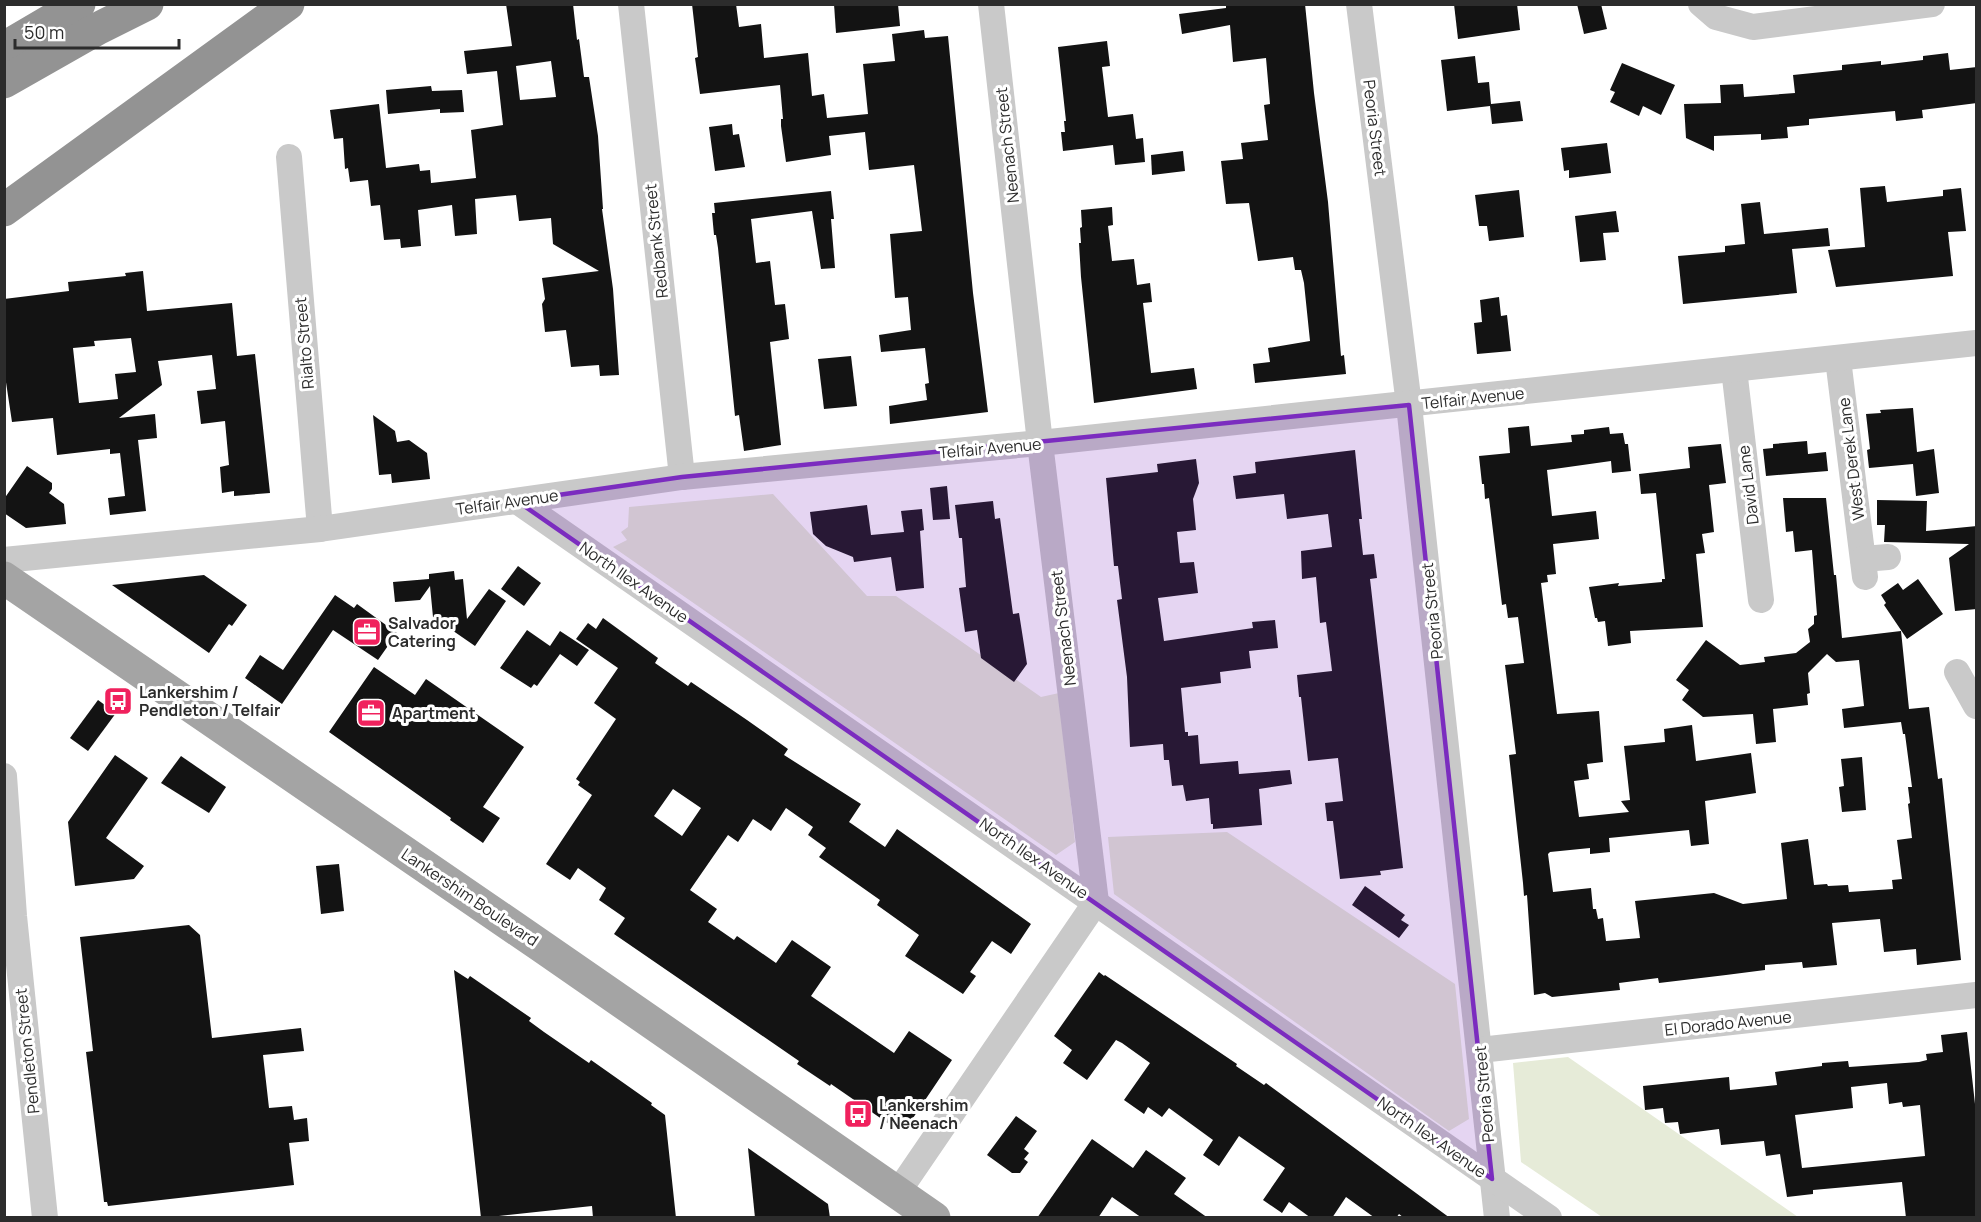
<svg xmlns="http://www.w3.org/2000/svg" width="1981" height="1222" viewBox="0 0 1981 1222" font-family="Manrope,sans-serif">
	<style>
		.green { fill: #e6ebd8 }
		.building { fill: #131313; fill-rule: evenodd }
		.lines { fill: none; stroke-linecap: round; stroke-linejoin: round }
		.minor { stroke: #c9c9c9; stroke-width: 26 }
		.primary { stroke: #a4a4a4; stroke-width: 33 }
		.motorway { stroke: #939393; stroke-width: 33 }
		.marked { fill: #7b2cbf; fill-opacity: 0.2; stroke: #7b2cbf; stroke-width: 4.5; stroke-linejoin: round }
		.labels { text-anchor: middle; stroke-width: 6; stroke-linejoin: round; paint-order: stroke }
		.street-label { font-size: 16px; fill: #2c2c2c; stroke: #fff }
		.poi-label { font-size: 16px; font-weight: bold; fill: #2c2c2c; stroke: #fff; text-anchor: start }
	</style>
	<rect width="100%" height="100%" fill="#fff"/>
	<!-- green -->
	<g class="green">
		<path d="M 773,494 L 867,596 L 896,596 L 1041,697 L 1059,693 L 1075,842 L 1056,855 L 613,547 L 627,540 L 621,532 L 628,527 L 629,507 Z"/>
		<path d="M 1227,832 L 1455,984 L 1469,1119 L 1449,1131 L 1114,894 L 1108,837 Z"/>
		<path d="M 1568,1057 L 1798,1217 L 1602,1217 L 1521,1162 L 1513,1063 Z"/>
	</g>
	<!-- building -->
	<g class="building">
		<path d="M 506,4 L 573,4 L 577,40 L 579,39 L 584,77 L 589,77 L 598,136 L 603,209 L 602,209 L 613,289 L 619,375 L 600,376 L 599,365 L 571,367 L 566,330 L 545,332 L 542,304 L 545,299 L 542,278 L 599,271 L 553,244 L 551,218 L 519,221 L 516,195 L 475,199 L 477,234 L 455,236 L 452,205 L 418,210 L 421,246 L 401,248 L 400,239 L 384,240 L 380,205 L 371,206 L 368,180 L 350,182 L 348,168 L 345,169 L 343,138 L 334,139 L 330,110 L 379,104 L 386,168 L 419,164 L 420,171 L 430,170 L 431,183 L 476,178 L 471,130 L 503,125 L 497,71 L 467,74 L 464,51 L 512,46 ZM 551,61 L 556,97 L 520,100 L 516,66 Z"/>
		<path d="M 692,4 L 736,4 L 739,27 L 761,24 L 764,58 L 808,53 L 812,96 L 824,94 L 827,118 L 868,114 L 863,64 L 895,61 L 892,34 L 924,30 L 925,38 L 948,36 L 973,293 L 988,412 L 890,424 L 889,406 L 927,400 L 925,384 L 929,383 L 925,348 L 881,352 L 879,335 L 911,330 L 908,297 L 895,298 L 890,234 L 922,231 L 914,165 L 869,170 L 865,132 L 829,136 L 831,155 L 786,162 L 781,126 L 781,119 L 783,119 L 780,85 L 700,94 L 695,58 L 698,57 Z"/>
		<path d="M 834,4 L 898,4 L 900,26 L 836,33 Z"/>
		<path d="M 1226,4 L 1305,4 L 1314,93 L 1328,202 L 1341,356 L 1344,355 L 1346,374 L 1255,383 L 1253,364 L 1270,362 L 1268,348 L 1310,341 L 1304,283 L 1301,270 L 1295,270 L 1293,257 L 1258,261 L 1249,203 L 1226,204 L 1221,161 L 1243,159 L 1241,143 L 1268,140 L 1264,105 L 1270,104 L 1266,58 L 1233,62 L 1230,25 L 1182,34 L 1179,14 L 1226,8 Z"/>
		<path d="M 1454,4 L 1517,4 L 1520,30 L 1458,39 Z"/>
		<path d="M 1577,4 L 1601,4 L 1607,29 L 1584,34 Z"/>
		<path d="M 1107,41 L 1110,66 L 1102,67 L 1108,117 L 1133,114 L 1136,139 L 1143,138 L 1145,162 L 1115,165 L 1113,145 L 1063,151 L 1061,132 L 1065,132 L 1064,121 L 1066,121 L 1058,47 Z"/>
		<path d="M 1948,53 L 1950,70 L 1977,67 L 1977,103 L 1922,110 L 1923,118 L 1896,121 L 1895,111 L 1809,119 L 1809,125 L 1787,127 L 1788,138 L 1761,140 L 1761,134 L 1714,136 L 1714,151 L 1686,138 L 1684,104 L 1721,103 L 1720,85 L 1743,84 L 1744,97 L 1795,93 L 1793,75 L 1842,70 L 1842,65 L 1881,61 L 1881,65 L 1923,60 L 1923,56 Z"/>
		<path d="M 1475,56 L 1478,83 L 1489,82 L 1491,104 L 1520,101 L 1523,121 L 1492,124 L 1490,106 L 1447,111 L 1441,60 Z"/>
		<path d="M 1622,63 L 1675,85 L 1661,115 L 1643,106 L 1639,116 L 1610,102 L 1615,92 L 1610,90 Z"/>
		<path d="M 431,86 L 432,91 L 462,90 L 464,112 L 440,113 L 440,109 L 388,114 L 386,90 Z"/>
		<path d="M 732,124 L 733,135 L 739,134 L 745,167 L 715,171 L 709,127 Z"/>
		<path d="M 1607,143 L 1611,173 L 1569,178 L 1569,170 L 1564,171 L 1561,148 Z"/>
		<path d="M 1183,151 L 1185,171 L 1152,175 L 1151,155 Z"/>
		<path d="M 1885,186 L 1887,202 L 1943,196 L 1943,190 L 1961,188 L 1966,231 L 1948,232 L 1953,276 L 1836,287 L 1828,250 L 1865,247 L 1860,188 Z"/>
		<path d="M 1519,190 L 1524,237 L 1489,241 L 1487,226 L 1479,226 L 1475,195 Z"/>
		<path d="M 831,191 L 834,219 L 831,219 L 835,268 L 821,269 L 812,211 L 751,219 L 756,263 L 770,261 L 775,305 L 785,304 L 789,339 L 770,342 L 781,445 L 744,451 L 739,415 L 735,416 L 718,248 L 716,235 L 714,235 L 712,213 L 715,213 L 714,203 Z"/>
		<path d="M 1760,202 L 1764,234 L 1828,228 L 1830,246 L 1792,249 L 1797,293 L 1683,304 L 1678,256 L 1725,252 L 1725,246 L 1745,244 L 1741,204 Z"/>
		<path d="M 1112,207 L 1113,225 L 1108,226 L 1112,261 L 1134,259 L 1137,285 L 1150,283 L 1152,302 L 1143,303 L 1151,373 L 1194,368 L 1197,389 L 1094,403 L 1081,277 L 1079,243 L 1081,243 L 1080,228 L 1082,227 L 1081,210 Z"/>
		<path d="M 1616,211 L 1619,232 L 1603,233 L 1606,260 L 1580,262 L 1575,216 Z"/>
		<path d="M 143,271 L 147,311 L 232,303 L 237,356 L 255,354 L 270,493 L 234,496 L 234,491 L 222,493 L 220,467 L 229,465 L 225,421 L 201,424 L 197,391 L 216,389 L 212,355 L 158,361 L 162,385 L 119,418 L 155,414 L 157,438 L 138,440 L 146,511 L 110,515 L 108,498 L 125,496 L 120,453 L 110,454 L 110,449 L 57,455 L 53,418 L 12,422 L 4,369 L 4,299 L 69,291 L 68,282 L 126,276 L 125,273 ZM 131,338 L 136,372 L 115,374 L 118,399 L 79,403 L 73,348 L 95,346 L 94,341 Z"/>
		<path d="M 1499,297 L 1501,316 L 1507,315 L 1511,351 L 1477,354 L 1474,323 L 1482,322 L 1480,300 Z"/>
		<path d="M 851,356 L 857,406 L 824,409 L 818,359 Z"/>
		<path d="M 1913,408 L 1917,452 L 1934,449 L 1939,493 L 1916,496 L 1913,464 L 1869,468 L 1867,450 L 1870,449 L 1866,414 L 1881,413 L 1880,410 Z"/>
		<path d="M 373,415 L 395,431 L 397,442 L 409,440 L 427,453 L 430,479 L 392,483 L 391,474 L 379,475 Z"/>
		<path d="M 1529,426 L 1531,446 L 1572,442 L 1571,435 L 1584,434 L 1584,430 L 1609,427 L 1610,434 L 1623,433 L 1625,444 L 1628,444 L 1631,471 L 1612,473 L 1611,461 L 1547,470 L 1552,516 L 1596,511 L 1599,539 L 1553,544 L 1556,574 L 1547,575 L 1548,582 L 1541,583 L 1557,714 L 1599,711 L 1603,762 L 1587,764 L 1589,779 L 1574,781 L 1579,817 L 1629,812 L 1621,801 L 1630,800 L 1624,746 L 1665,742 L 1664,729 L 1692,725 L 1696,761 L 1751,753 L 1756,793 L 1705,801 L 1709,844 L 1691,846 L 1689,830 L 1609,838 L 1610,852 L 1590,854 L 1590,848 L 1550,852 L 1548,854 L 1553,892 L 1591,888 L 1593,909 L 1596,909 L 1598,919 L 1603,918 L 1606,941 L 1640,938 L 1635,901 L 1714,893 L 1743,904 L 1787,899 L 1781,843 L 1808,839 L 1814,885 L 1827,884 L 1828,886 L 1848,885 L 1849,892 L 1893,889 L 1892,880 L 1902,879 L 1897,840 L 1912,838 L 1908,804 L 1910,803 L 1908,787 L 1912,787 L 1905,734 L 1903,734 L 1901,722 L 1844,728 L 1842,709 L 1864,706 L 1859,660 L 1836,662 L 1827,654 L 1808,673 L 1810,693 L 1807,694 L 1808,705 L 1773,709 L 1776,742 L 1756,744 L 1753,714 L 1703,717 L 1682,700 L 1689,690 L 1676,680 L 1706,640 L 1740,665 L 1765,662 L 1764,657 L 1796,653 L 1810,642 L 1808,629 L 1814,624 L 1814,616 L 1817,615 L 1812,550 L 1795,552 L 1793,531 L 1786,532 L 1783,498 L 1826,498 L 1834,575 L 1836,575 L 1842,638 L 1901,631 L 1909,709 L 1929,707 L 1938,779 L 1942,778 L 1961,960 L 1917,965 L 1916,949 L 1884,952 L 1880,919 L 1832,923 L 1837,965 L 1803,968 L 1802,962 L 1765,965 L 1765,970 L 1726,975 L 1659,983 L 1658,978 L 1619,983 L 1620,990 L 1552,997 L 1545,993 L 1534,995 L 1527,895 L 1524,896 L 1523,883 L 1509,755 L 1516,754 L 1505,665 L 1524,663 L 1518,617 L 1508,618 L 1506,604 L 1502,605 L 1489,498 L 1485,499 L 1484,484 L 1482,484 L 1479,456 L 1510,453 L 1508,428 Z"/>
		<path d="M 1807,441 L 1808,454 L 1826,452 L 1828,471 L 1766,476 L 1763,449 L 1773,448 L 1773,444 Z"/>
		<path d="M 1721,444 L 1726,483 L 1709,485 L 1714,532 L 1702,534 L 1705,553 L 1696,554 L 1703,627 L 1630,631 L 1631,643 L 1608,646 L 1605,621 L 1598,622 L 1597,618 L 1595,618 L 1589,587 L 1619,583 L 1618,586 L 1662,582 L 1662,579 L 1665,579 L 1656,493 L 1641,494 L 1639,474 L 1690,468 L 1688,447 Z"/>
		<path d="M 1355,450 L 1362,519 L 1359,519 L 1363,555 L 1374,554 L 1377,578 L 1370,579 L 1403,868 L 1380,871 L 1381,875 L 1340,879 L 1333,821 L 1327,821 L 1325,803 L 1343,801 L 1338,758 L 1308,761 L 1301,697 L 1299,697 L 1297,675 L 1332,671 L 1326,622 L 1320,623 L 1316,577 L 1302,579 L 1301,551 L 1332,547 L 1328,514 L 1287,519 L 1284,494 L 1236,499 L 1233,476 L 1256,473 L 1255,462 Z"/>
		<path d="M 1196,459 L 1199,483 L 1193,499 L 1196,530 L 1177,532 L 1180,563 L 1194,562 L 1198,593 L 1158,598 L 1164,641 L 1253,628 L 1252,622 L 1275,620 L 1278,648 L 1249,651 L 1251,668 L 1220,672 L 1221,683 L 1181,688 L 1185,732 L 1188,732 L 1188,736 L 1198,735 L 1200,764 L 1238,761 L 1239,774 L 1290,770 L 1292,784 L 1259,789 L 1262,825 L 1213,829 L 1213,824 L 1211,824 L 1209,798 L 1186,801 L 1183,785 L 1172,786 L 1169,760 L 1164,760 L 1163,744 L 1130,747 L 1127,677 L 1117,600 L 1122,599 L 1118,566 L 1114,566 L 1106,478 L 1158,472 L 1157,464 Z"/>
		<path d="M 27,466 L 52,483 L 52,489 L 49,493 L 64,504 L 66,524 L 26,528 L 4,513 L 4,499 Z"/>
		<path d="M 947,486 L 950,519 L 933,520 L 930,488 Z"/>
		<path d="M 1877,500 L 1927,501 L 1926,531 L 1977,526 L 1977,609 L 1955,611 L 1949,558 L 1969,544 L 1884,542 L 1885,525 L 1877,525 Z"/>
		<path d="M 993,501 L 995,519 L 1000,518 L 1013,614 L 1019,613 L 1027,664 L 1014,682 L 981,658 L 977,630 L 965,632 L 959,588 L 966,587 L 962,538 L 959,538 L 955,505 Z"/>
		<path d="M 867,505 L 871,535 L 904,532 L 901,511 L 922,509 L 924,530 L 920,531 L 924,588 L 896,591 L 891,557 L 854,562 L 853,557 L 826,546 L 813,534 L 810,512 Z"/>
		<path d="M 518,566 L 541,583 L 524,606 L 501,589 Z"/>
		<path d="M 454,571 L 455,580 L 463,579 L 467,619 L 489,589 L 506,601 L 475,646 L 433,617 L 430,586 L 420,600 L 395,602 L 393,582 L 429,579 L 429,574 Z"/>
		<path d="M 204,575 L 247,605 L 232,626 L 229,624 L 209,653 L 112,585 Z"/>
		<path d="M 1918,579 L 1943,614 L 1907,639 L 1884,605 L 1886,603 L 1881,595 L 1898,583 L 1903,590 Z"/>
		<path d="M 335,595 L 354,608 L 357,604 L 397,633 L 378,660 L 333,630 L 282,704 L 245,678 L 260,655 L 283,670 Z"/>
		<path d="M 603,618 L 658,658 L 655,663 L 688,686 L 691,682 L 747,720 L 788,749 L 784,755 L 861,804 L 849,822 L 852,824 L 885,847 L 897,829 L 1031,924 L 1011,954 L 992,941 L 970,972 L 976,976 L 963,994 L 905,956 L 919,935 L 877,905 L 880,900 L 819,857 L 826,848 L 808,835 L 813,827 L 786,808 L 771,831 L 753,819 L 738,842 L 728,835 L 690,890 L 717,909 L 708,922 L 734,940 L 737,936 L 776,963 L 792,940 L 831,967 L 811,996 L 894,1053 L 909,1031 L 952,1060 L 913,1118 L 909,1121 L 900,1125 L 889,1124 L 831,1084 L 830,1086 L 797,1064 L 799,1061 L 614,934 L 625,918 L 599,900 L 606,888 L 578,868 L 570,880 L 546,864 L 592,795 L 578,785 L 580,782 L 576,779 L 616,719 L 594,703 L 618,668 L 576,639 L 588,623 L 596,629 ZM 673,789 L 701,808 L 682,836 L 654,816 Z"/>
		<path d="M 527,630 L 550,646 L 560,631 L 589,650 L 577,666 L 560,654 L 537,686 L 534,684 L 531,688 L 500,668 Z"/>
		<path d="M 374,667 L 415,695 L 426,679 L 524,747 L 483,807 L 500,818 L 483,843 L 450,820 L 451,818 L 329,732 Z"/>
		<path d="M 98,700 L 116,713 L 88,751 L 70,738 Z"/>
		<path d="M 115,755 L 148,778 L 106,838 L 144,866 L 134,879 L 75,886 L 68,822 Z"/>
		<path d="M 181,756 L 226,787 L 209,813 L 161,783 Z"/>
		<path d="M 1862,757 L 1866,810 L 1842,812 L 1839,787 L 1844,786 L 1841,759 Z"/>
		<path d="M 339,864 L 344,911 L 321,914 L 316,866 Z"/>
		<path d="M 1365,886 L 1405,915 L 1401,920 L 1409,925 L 1399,938 L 1352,905 Z"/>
		<path d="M 189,925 L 200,935 L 212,1038 L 301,1028 L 304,1051 L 263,1055 L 269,1108 L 292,1106 L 294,1120 L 307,1118 L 309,1141 L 289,1143 L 294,1185 L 108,1206 L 107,1202 L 104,1202 L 103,1193 L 86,1052 L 93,1051 L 80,937 Z"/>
		<path d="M 454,970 L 468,979 L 470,976 L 531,1018 L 529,1021 L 544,1032 L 589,1063 L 591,1060 L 652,1103 L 651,1105 L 665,1115 L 676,1218 L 593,1218 L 592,1206 L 481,1218 Z"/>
		<path d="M 1099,972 L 1104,976 L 1105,975 L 1237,1064 L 1236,1066 L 1264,1085 L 1266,1083 L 1450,1218 L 1404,1218 L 1399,1214 L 1396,1218 L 1375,1218 L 1346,1197 L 1332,1218 L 1311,1218 L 1289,1202 L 1282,1213 L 1263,1200 L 1285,1168 L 1239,1136 L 1219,1166 L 1203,1155 L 1213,1140 L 1169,1108 L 1162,1117 L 1148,1107 L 1144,1114 L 1124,1100 L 1150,1063 L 1122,1043 L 1116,1040 L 1087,1080 L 1063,1063 L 1072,1050 L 1054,1036 Z"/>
		<path d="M 1967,1032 L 1977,1122 L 1977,1218 L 1906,1218 L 1902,1182 L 1813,1190 L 1813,1194 L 1787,1197 L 1780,1154 L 1766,1156 L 1764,1141 L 1721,1145 L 1719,1129 L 1680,1134 L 1678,1122 L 1665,1123 L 1663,1108 L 1645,1110 L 1643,1086 L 1729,1077 L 1730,1090 L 1777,1085 L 1775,1072 L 1822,1066 L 1822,1063 L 1848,1061 L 1849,1067 L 1919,1062 L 1927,1060 L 1926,1054 L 1943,1052 L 1941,1035 ZM 1887,1083 L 1889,1104 L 1902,1102 L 1903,1107 L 1920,1105 L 1925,1156 L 1802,1168 L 1795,1115 L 1853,1108 L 1851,1087 Z"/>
		<path d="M 1016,1116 L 1037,1131 L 1024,1149 L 1029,1153 L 1024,1159 L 1028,1162 L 1020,1173 L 1012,1173 L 987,1155 Z"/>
		<path d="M 1092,1139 L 1133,1168 L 1146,1150 L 1186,1178 L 1174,1194 L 1208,1218 L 1142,1218 L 1112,1197 L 1098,1218 L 1037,1218 Z"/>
		<path d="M 748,1148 L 828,1204 L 830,1218 L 755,1218 Z"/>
	</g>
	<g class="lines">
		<!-- minor -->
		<g class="minor">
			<path d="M 631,4 L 682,477"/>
			<path d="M 1359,4 L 1409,405 L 1497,1218"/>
			<path d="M 1701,4 L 1716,17 L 1753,27 L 1932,4"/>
			<path d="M 289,157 L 320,529"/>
			<path d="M 1838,359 L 1865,577"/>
			<path d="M 1734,369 L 1761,600"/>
			<path d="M 517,501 L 1549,1218"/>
			<path d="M 1863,559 L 1888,557"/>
			<path d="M 4,560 L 320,529 L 682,477 L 1040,443 L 1976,343"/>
			<path d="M 1957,672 L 1976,706"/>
			<path d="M 4,776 L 14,916 L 45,1218"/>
			<path d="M 1480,1050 L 1976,995"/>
			<path d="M 898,1192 L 1096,902 L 1040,443 L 991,4"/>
		</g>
		<!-- primary -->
		<path class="primary" d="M 4,578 L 544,948 L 934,1218"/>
		<!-- motorway -->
		<g class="motorway">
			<path d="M 4,48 L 79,4"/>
			<path d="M 4,82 L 99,28 L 147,4"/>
			<path d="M 4,210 L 288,4"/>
		</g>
	</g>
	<!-- marked area -->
	<path class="marked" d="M 1409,405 L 1492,1179 L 517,501 L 682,477 Z"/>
	<!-- icons -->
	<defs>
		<g id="office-square" transform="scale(1.5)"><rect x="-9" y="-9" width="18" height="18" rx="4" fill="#f0215d" stroke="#fff"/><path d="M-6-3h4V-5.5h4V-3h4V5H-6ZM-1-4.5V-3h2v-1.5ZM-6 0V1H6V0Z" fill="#fff"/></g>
		<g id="bus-square" transform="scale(1.5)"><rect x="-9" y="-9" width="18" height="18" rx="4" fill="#f0215d" stroke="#fff"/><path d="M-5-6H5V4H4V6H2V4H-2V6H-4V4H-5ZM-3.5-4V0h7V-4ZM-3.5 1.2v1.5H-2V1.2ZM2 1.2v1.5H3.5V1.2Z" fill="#fff"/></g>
	</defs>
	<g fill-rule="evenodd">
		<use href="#office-square" x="367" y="632"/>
		<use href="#bus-square" x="118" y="701"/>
		<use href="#office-square" x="371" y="713"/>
		<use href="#bus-square" x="858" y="1114"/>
	</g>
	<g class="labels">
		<!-- street labels -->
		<g class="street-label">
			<text transform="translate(1375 128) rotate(83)" y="6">Peoria Street</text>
			<text transform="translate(1007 145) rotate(-96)" y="6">Neenach Street</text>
			<text transform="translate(656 241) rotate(-96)" y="6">Redbank Street</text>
			<text transform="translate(304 343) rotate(-95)" y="6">Rialto Street</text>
			<text transform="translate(1473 398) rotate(-6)" y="6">Telfair Avenue</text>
			<text transform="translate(990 448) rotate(-5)" y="6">Telfair Avenue</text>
			<text transform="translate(1851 459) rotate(-97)" y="6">West Derek Lane</text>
			<text transform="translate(1748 485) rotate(-97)" y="6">David Lane</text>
			<text transform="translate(507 502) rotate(-8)" y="6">Telfair Avenue</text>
			<text transform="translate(634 582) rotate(35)" y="6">North Ilex Avenue</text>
			<text transform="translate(1432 611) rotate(-96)" y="6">Peoria Street</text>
			<text transform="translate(1063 628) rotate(-97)" y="6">Neenach Street</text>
			<text transform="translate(1034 858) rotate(35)" y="6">North Ilex Avenue</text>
			<text transform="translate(470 897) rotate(34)" y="6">Lankershim Boulevard</text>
			<text transform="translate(1728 1023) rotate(-6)" y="6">El Dorado Avenue</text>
			<text transform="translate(27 1051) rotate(-96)" y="6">Pendleton Street</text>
			<text transform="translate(1484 1094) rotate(-95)" y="6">Peoria Street</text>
			<text transform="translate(1432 1137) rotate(35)" y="6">North Ilex Avenue</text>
		</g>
		<!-- poi labels -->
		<g class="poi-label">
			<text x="388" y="629">Salvador<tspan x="388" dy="18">Catering</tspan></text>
			<text x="139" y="698">Lankershim /<tspan x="139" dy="18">Pendleton / Telfair</tspan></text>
			<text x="392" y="719">Apartment</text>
			<text x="879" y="1111">Lankershim<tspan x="879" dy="18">/ Neenach</tspan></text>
		</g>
	</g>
	<!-- border -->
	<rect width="1981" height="1222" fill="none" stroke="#2c2c2c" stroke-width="12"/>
	<!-- scale -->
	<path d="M15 39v9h164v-9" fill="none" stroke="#2c2c2c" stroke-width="3"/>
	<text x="24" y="39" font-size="18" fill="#2c2c2c" stroke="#ffffff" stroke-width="4.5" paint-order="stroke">50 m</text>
</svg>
